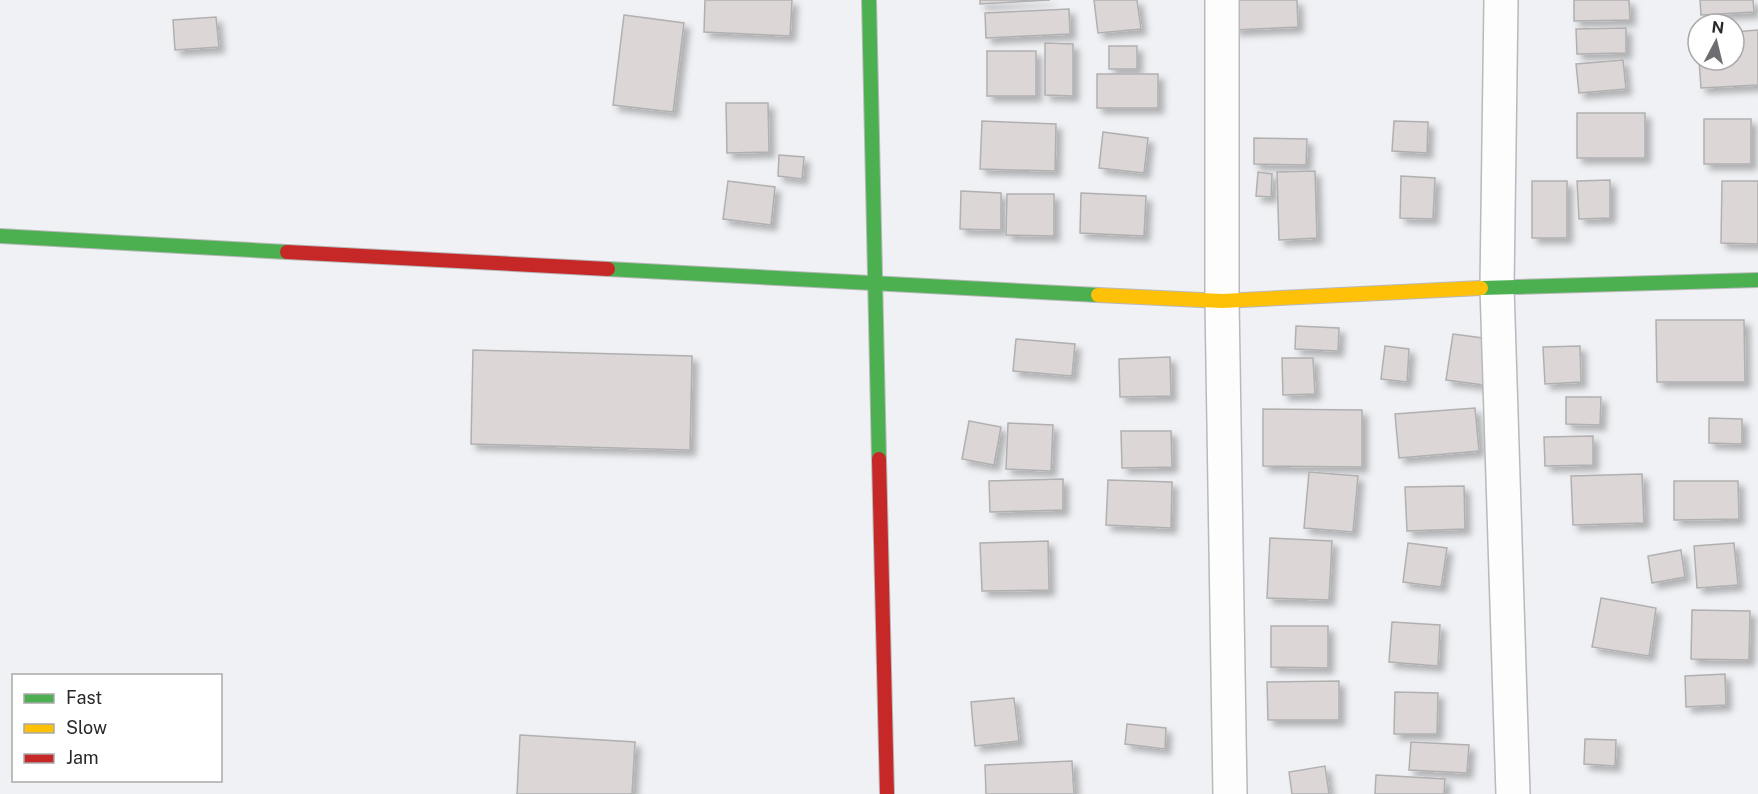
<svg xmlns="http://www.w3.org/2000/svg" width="1758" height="794" viewBox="0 0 1758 794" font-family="'Public Sans',sans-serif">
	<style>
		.building { fill: #dcd6d7; stroke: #b1b0b1; stroke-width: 1.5; filter: url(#shadow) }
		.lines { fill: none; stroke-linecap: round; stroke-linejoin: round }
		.street-casing { stroke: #b8b9bb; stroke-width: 36 }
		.fast-casing { stroke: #b8b9bb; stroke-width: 16 }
		.slow-casing { stroke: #b8b9bb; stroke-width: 16 }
		.jam-casing { stroke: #b8b9bb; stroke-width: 16 }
		.street { stroke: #fdfdfd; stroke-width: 33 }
		.fast { stroke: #4caf50; stroke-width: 14 }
		.slow { stroke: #ffc107; stroke-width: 14 }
		.jam { stroke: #c62828; stroke-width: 14 }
	</style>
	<defs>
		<filter id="shadow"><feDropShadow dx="5.5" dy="5.5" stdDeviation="3" flood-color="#0004"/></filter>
	</defs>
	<rect width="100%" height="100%" fill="#f0f1f4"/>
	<!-- building -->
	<g class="building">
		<path d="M 705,0 L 792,0 L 790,36 L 704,32 Z"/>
		<path d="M 980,0 L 1050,0 L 980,4 Z"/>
		<path d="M 1094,0 L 1137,0 L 1141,29 L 1098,33 Z"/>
		<path d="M 1233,0 L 1297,0 L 1298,27 L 1234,30 Z"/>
		<path d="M 1574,0 L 1629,0 L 1630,20 L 1574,21 Z"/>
		<path d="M 1700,0 L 1753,0 L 1754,12 L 1701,15 Z"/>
		<path d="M 1069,9 L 1070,34 L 986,38 L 985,13 Z"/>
		<path d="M 624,15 L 684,23 L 673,112 L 613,105 Z"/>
		<path d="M 216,17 L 219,47 L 175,50 L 173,20 Z"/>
		<path d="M 1626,28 L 1626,53 L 1577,54 L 1576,29 Z"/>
		<path d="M 1758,30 L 1758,85 L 1701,88 L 1699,60 L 1734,60 L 1734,32 Z"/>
		<path d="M 1045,43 L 1073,44 L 1073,96 L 1045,95 Z"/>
		<rect x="1109" y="46" width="28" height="23"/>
		<rect x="987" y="51" width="49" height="45"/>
		<path d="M 1623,60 L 1626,89 L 1579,93 L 1576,64 Z"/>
		<rect x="1097" y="74" width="61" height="34"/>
		<path d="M 726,103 L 768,103 L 769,152 L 727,153 Z"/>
		<rect x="1577" y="113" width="68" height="45"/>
		<rect x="1704" y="119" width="47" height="45"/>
		<path d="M 982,121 L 1056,124 L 1055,171 L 980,169 Z"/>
		<path d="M 1394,121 L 1428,122 L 1427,153 L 1392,151 Z"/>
		<path d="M 1103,132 L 1148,138 L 1144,173 L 1099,168 Z"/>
		<path d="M 1254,138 L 1307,139 L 1306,165 L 1254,164 Z"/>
		<path d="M 779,155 L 804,157 L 802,179 L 778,176 Z"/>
		<path d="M 1315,171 L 1317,238 L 1279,240 L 1277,172 Z"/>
		<path d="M 1258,172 L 1272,174 L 1271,197 L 1256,196 Z"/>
		<path d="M 1401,176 L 1435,178 L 1433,219 L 1400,218 Z"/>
		<path d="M 1610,180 L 1610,218 L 1579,219 L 1577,181 Z"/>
		<path d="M 728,181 L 775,187 L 771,225 L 723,219 Z"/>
		<rect x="1532" y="181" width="35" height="57"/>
		<path d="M 1722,181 L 1758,181 L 1758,244 L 1721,243 Z"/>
		<path d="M 961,191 L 1001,193 L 1001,230 L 960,229 Z"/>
		<path d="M 1081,193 L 1146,196 L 1144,236 L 1080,233 Z"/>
		<path d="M 1007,194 L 1054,194 L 1054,236 L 1006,235 Z"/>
		<path d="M 1656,320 L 1744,320 L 1745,382 L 1657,382 Z"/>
		<path d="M 1296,326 L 1339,328 L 1338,351 L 1295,349 Z"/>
		<path d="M 1453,334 L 1490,339 L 1484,385 L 1446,380 Z"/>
		<path d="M 1016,339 L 1075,344 L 1072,376 L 1013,371 Z"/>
		<path d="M 1385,346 L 1409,349 L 1407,382 L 1381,379 Z"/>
		<path d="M 1580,346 L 1581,382 L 1545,384 L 1543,347 Z"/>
		<path d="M 473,350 L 692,356 L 690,450 L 471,444 Z"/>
		<path d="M 1170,357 L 1171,396 L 1120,397 L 1119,359 Z"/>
		<path d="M 1282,358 L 1313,358 L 1315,394 L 1283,395 Z"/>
		<path d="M 1566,397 L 1601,397 L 1600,425 L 1566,424 Z"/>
		<path d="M 1475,408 L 1479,451 L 1399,458 L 1395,414 Z"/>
		<path d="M 1263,409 L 1362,410 L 1362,467 L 1263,466 Z"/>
		<path d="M 1709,418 L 1742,419 L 1742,444 L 1709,443 Z"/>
		<path d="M 969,421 L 1001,427 L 994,465 L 962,459 Z"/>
		<path d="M 1008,423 L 1053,425 L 1051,471 L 1006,469 Z"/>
		<path d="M 1121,431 L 1171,431 L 1172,467 L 1122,468 Z"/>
		<path d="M 1593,436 L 1593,465 L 1545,466 L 1544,437 Z"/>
		<path d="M 1309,472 L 1358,476 L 1353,532 L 1304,528 Z"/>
		<path d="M 1642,474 L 1644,523 L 1573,525 L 1571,476 Z"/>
		<path d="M 1063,479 L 1063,510 L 990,512 L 989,481 Z"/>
		<path d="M 1108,480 L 1172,482 L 1171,528 L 1106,525 Z"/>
		<path d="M 1674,481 L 1738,481 L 1739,519 L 1674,520 Z"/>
		<path d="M 1464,486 L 1465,529 L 1407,531 L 1405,487 Z"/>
		<path d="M 1270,538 L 1332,541 L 1329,600 L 1267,598 Z"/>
		<path d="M 1048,541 L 1049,590 L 982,591 L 980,543 Z"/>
		<path d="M 1408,543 L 1447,548 L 1441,587 L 1403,582 Z"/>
		<path d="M 1734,543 L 1738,585 L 1697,588 L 1694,546 Z"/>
		<path d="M 1681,550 L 1685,577 L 1652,583 L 1648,556 Z"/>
		<path d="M 1601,598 L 1656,608 L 1649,656 L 1592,647 Z"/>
		<path d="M 1692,610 L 1750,611 L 1749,660 L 1691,659 Z"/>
		<path d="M 1392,622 L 1440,625 L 1438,666 L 1389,662 Z"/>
		<path d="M 1271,626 L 1328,626 L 1328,668 L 1271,667 Z"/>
		<path d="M 1725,674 L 1726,705 L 1686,707 L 1685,676 Z"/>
		<path d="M 1339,681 L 1339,720 L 1268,720 L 1267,682 Z"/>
		<path d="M 1395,692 L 1438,693 L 1437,734 L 1394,734 Z"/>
		<path d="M 1014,698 L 1019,741 L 975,746 L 971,702 Z"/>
		<path d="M 1127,724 L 1166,728 L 1165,749 L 1125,744 Z"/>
		<path d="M 520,735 L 635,742 L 632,794 L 517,794 Z"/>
		<path d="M 1585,739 L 1616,740 L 1615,766 L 1584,764 Z"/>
		<path d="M 1411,742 L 1469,745 L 1467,773 L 1409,770 Z"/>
		<path d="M 1072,761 L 1074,794 L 986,794 L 985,765 Z"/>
		<path d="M 1325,766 L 1329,794 L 1292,794 L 1289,772 Z"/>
		<path d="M 1376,775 L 1445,779 L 1444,794 L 1375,794 Z"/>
	</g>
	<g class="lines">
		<!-- street casing -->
		<g class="street-casing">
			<g id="street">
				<path d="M 1222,0 L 1222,301 L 1230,794"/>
				<path d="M 1501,0 L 1497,287 L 1513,794"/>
			</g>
		</g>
		<!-- fast casing -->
		<g class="fast-casing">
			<g id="fast">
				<path d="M 869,0 L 879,459"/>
				<path d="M 0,236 L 287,252"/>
				<path d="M 608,269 L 1098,295"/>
				<path d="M 1481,288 L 1758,280"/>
			</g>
		</g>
		<!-- slow casing -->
		<g class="slow-casing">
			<path id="slow" d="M 1098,295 L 1222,301 L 1481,288"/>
		</g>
		<!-- jam casing -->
		<g class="jam-casing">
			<g id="jam">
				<path d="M 287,252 L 608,269"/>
				<path d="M 879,459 L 887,794"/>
			</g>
		</g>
		<!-- street -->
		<use href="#street" class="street"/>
		<!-- fast -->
		<use href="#fast" class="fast"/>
		<!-- slow -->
		<use href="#slow" class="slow"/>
		<!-- jam -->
		<use href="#jam" class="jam"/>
	</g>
	<!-- legend -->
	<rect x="12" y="674" width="210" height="108" fill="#ffffff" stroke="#a9a9aa" stroke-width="1.5"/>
	<rect x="24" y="694" width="30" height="9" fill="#4caf50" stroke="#a9a9aa" stroke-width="1.5"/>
	<text x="66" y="704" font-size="18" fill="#27282a">Fast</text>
	<rect x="24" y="724" width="30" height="9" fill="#ffc107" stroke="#a9a9aa" stroke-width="1.5"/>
	<text x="66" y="734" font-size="18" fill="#27282a">Slow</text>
	<rect x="24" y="754" width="30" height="9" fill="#c62828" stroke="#a9a9aa" stroke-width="1.5"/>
	<text x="66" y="764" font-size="18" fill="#27282a">Jam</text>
	<!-- north arrow -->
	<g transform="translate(1716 42) rotate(7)"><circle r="28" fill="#ffffff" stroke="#a9a9aa" stroke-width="1.5"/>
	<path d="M0-4.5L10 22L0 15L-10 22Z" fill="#6d6e71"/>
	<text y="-9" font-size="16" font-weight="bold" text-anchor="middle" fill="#27282a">N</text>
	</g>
</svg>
